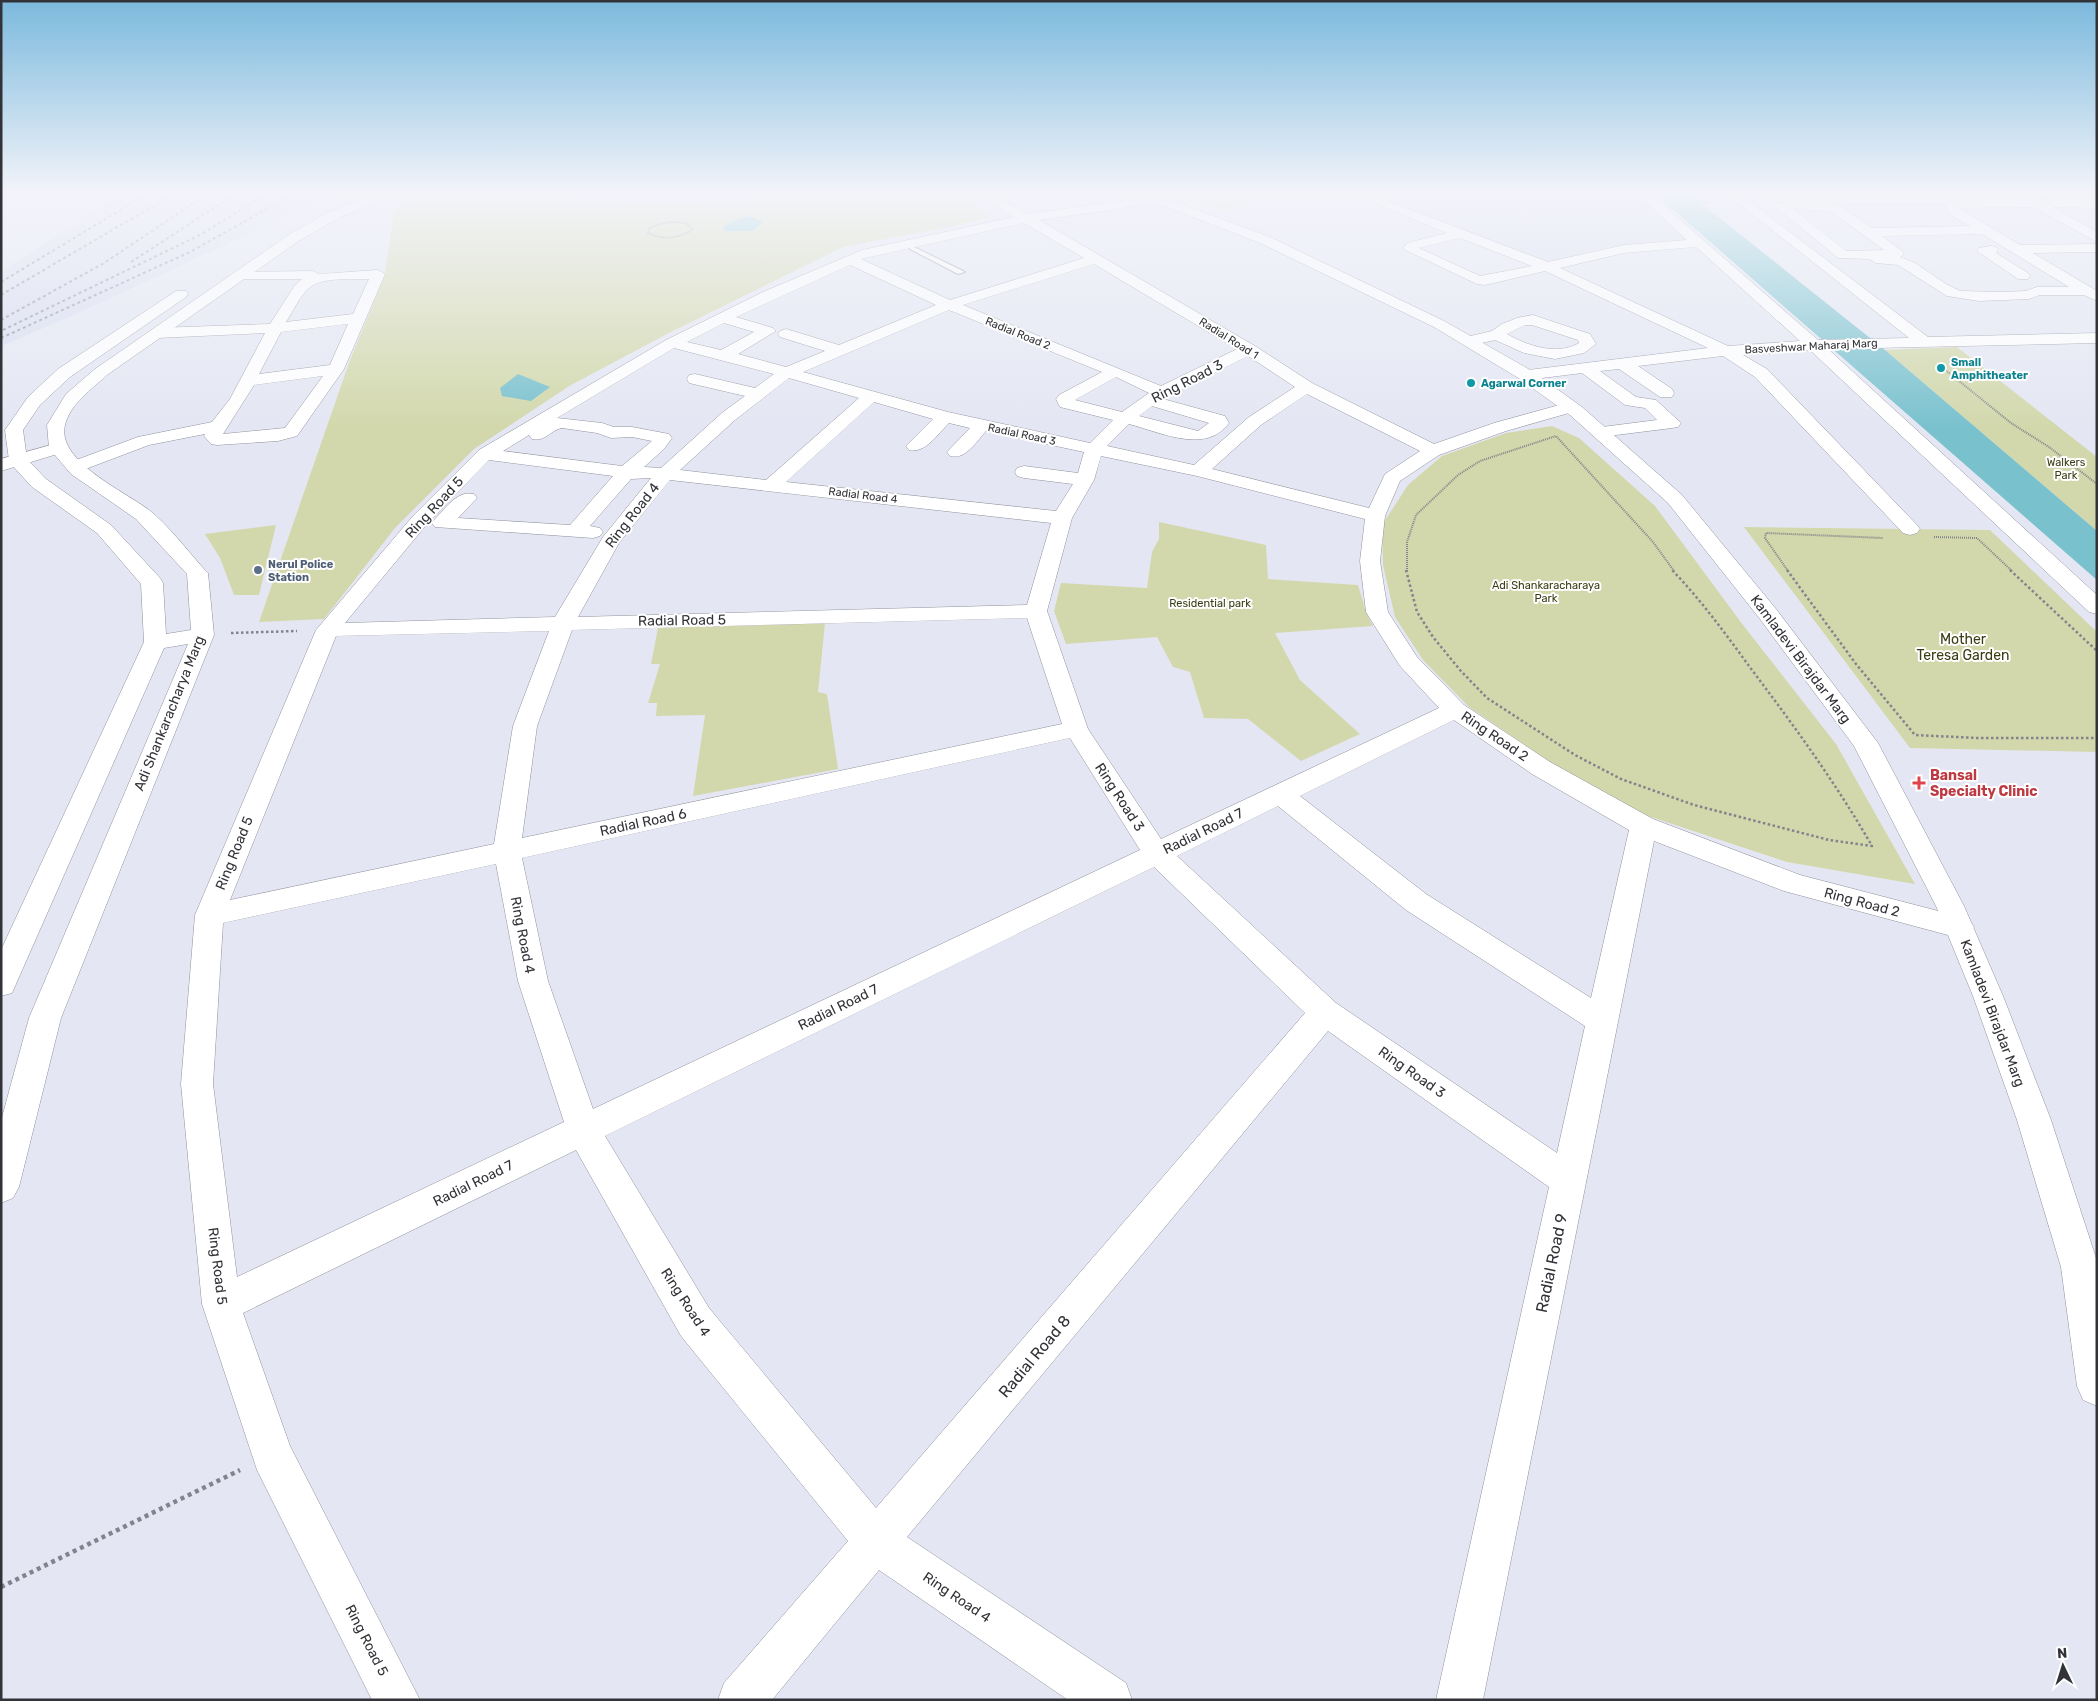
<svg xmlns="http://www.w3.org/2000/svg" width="2098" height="1701" viewBox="0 0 2098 1701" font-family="Rubik,sans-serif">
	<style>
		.built { fill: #d8dcef }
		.green { fill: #d2d8ab }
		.water { fill: #78c1cd }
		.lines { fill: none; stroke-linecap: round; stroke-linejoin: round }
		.lane-casing { stroke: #90929d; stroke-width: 2 }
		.street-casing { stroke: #90929d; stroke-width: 1 }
		.secondary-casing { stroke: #90929d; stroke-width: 1 }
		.path-far2 { stroke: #82848c; stroke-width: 2; stroke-dasharray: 1 1; stroke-linecap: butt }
		.path-far1 { stroke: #82848c; stroke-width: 2.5; stroke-dasharray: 2.5 2.5; stroke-linecap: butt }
		.path { stroke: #82848c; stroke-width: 4.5; stroke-dasharray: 4 4; stroke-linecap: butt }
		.lane { fill: #fff; fill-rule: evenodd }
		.street { fill: #fff; fill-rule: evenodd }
		.secondary { fill: #fff; fill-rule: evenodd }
		.rail { stroke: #93959e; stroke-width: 2; stroke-dasharray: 3 3; stroke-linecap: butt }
		.culture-dot { fill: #0f9aa8; stroke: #fff; stroke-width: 2 }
		.service-dot { fill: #5c6f8a; stroke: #fff; stroke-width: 2 }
		.health-dot { fill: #e0444e; stroke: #fff; stroke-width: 2 }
		.labels { text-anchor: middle; stroke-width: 4; stroke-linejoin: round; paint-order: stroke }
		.far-street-label { font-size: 11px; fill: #323338; stroke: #fff }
		.far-culture-label { font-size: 11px; font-weight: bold; fill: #0d838f; stroke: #fff; text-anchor: start }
		.far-park-label { font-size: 11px; fill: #393d12; stroke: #fff }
		.far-service-label { font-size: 11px; font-weight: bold; fill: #4e5e75; stroke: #fff; text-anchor: start }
		.street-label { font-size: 14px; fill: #323338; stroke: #fff }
		.park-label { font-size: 14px; fill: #393d12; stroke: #fff }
		.health-label { font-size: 14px; font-weight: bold; fill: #be3a42; stroke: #fff; text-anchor: start }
		.near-street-label { font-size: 16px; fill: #323338; stroke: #fff }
	</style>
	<rect width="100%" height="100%" fill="#e4e7f3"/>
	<!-- built -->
	<g class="built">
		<path d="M 125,191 L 342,191 L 76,314 L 1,346 L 1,272 Z"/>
		<path d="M 1430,191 L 1632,191 L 1686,239 L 1611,246 L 1549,263 L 1392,201 Z"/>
	</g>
	<!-- green -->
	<g class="green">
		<path d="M 441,191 L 569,191 L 562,202 L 693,203 L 749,201 L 798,192 L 962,191 L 990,217 L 950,227 L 843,247 L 669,333 L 571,385 L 474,449 L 395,528 L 324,619 L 259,622 L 350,360 L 385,275 L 394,211 L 407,201 Z"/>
		<path d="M 1157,191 L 1294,191 L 1221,211 Z"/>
		<path d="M 1362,191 L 1430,191 L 1392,201 Z"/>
		<path d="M 1957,347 L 2097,457 L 2097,531 L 1885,350 Z"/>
		<path d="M 1552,426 L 1579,438 L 1655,506 L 1743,625 L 1836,744 L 1915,884 L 1787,862 L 1630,810 L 1550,762 L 1469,707 L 1423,660 L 1395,617 L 1383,565 L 1382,525 L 1408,485 L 1442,456 L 1506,433 Z"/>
		<path d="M 1159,522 L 1266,545 L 1268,579 L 1358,585 L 1366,612 L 1373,626 L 1275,633 L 1300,680 L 1360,734 L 1301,761 L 1248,719 L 1204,718 L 1190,672 L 1173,667 L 1157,637 L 1066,644 L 1054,611 L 1061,583 L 1147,588 L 1152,552 L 1159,539 Z"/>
		<path d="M 276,525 L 259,595 L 234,595 L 220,558 L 205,534 Z"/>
		<path d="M 1744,527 L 1990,530 L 2097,632 L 2097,752 L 1910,748 Z"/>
		<path d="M 825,623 L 818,692 L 827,694 L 838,769 L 693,796 L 705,715 L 656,716 L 657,703 L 648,703 L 660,664 L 651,664 L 658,628 Z"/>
	</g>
	<!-- water -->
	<g class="water">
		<path d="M 1652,191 L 1686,191 L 1885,350 L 2097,531 L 2097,580 Z"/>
		<path d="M 750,216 L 763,222 L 753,231 L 724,231 L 724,227 L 738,219 Z"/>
		<path d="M 518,374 L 550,387 L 531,401 L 502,396 L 500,388 Z"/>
	</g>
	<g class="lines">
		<!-- lane casing -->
		<g class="lane-casing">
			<g id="lane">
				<path d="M 688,191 L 782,191 L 779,193 L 578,196 L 575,194 L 578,192 Z"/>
				<path d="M 2033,191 L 2040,191 L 2064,204 L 2059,205 Z"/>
				<path d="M 910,247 L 914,247 L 965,272 L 958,274 L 910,249 Z"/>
			</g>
		</g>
		<!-- street casing -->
		<g class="street-casing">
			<g id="street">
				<path d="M 973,191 L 987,191 L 1028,214 L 1168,195 L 1170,198 L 1168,201 L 1164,202 L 1039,220 L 1255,346 L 1312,383 L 1434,444 L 1494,423 L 1570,402 L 1576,403 L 1579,407 L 1576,411 L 1506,431 L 1439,455 L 1400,481 L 1385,516 L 1380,561 L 1388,612 L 1417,657 L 1464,705 L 1550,762 L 1653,819 L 1800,875 L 1969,919 L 1974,927 L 1969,935 L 1959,938 L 1784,891 L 1654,841 L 1483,1700 L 1436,1700 L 1549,1187 L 1328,1031 L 907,1537 L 1126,1683 L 1132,1700 L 1068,1700 L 879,1570 L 772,1700 L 718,1700 L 724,1683 L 848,1541 L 681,1336 L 576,1150 L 243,1313 L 290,1446 L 420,1700 L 372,1700 L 257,1470 L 202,1304 L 181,1084 L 195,915 L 316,630 L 413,516 L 479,450 L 666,340 L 763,292 L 862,250 L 1014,217 ZM 1024,223 L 1084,258 L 950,300 L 861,259 ZM 1094,264 L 1237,349 L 1161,386 L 963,305 ZM 850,265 L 936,305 L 839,345 L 786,329 L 780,331 L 778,334 L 780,337 L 825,351 L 786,367 L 738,354 L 776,331 L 773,328 L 736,317 ZM 949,310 L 1102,372 L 1059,395 L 1056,399 L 1060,407 L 1113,420 L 1090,443 L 948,412 L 803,372 ZM 724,323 L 754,332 L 721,350 L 687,342 ZM 674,348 L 774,374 L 755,388 L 695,374 L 689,375 L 687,379 L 689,383 L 745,396 L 723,412 L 661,468 L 644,467 L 664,449 L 672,438 L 669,434 L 632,427 L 614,427 L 602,423 L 557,418 ZM 1248,356 L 1295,387 L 1249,417 L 1194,465 L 1107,446 L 1129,424 C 1160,432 1206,455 1229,423 L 1225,416 L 1163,399 ZM 1116,377 L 1149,393 L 1122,412 L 1075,400 ZM 789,378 L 859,398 L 766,480 L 680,470 L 735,420 ZM 1307,394 L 1420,451 L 1385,474 L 1369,508 L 1212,469 L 1261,425 ZM 874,402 L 933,419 L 906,446 L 909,450 C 925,454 938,434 949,423 L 970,428 L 947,452 L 950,456 C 966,460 976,442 986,431 L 1084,452 L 1078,473 L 1024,466 L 1017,468 L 1015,472 L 1017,476 L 1024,478 L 1073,484 L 1056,511 L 786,482 ZM 1152,406 L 1209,423 L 1198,431 L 1139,416 ZM 562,428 L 597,433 L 611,438 L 632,437 L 652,441 L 622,466 L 503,451 L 529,435 L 532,439 C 546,442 550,430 562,428 ZM 1101,456 L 1197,476 L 1365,519 L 1360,561 L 1366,612 L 1400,666 L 1439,708 L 1161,839 L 1088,729 L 1047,611 L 1072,518 L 1094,480 ZM 489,460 L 613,476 L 570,525 L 458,518 L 477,498 L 474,494 C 457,490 446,508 435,519 L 432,523 L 435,527 L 593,538 L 600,536 L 603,532 L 600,528 L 590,526 L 631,479 L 651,478 L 603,537 L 555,617 L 345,623 L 427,524 ZM 670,480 L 1051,523 L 1027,605 L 578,617 L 619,543 ZM 1027,618 L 1062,724 L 522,838 L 537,726 L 572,630 ZM 549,631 L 513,726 L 494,844 L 230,900 L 336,636 ZM 1454,720 L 1532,774 L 1629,830 L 1591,998 L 1426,894 L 1300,796 ZM 1070,738 L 1140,850 L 593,1109 L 548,981 L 522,858 ZM 1278,806 L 1406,910 L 1585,1026 L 1557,1153 L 1336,1003 L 1177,856 ZM 496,864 L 518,981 L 564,1122 L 237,1277 L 213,1084 L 223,923 ZM 1154,867 L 1305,1013 L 876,1508 L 709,1308 L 605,1136 Z"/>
				<path d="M 1345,191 L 1361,191 L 1548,262 L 1624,245 L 1687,240 L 1634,191 L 1647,191 L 1818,340 L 1909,338 L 1723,191 L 1736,191 L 1928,337 L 2097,333 L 2097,343 L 1828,349 L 2097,595 L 2097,614 L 2089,612 L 1810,350 L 1743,355 L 1767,369 L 1917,525 L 1920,529 L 1917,533 L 1910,535 L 1903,533 L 1755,377 L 1723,356 L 1638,366 L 1672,389 L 1674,393 L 1672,397 L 1660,397 L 1619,369 L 1600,371 L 1636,397 L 1656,400 L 1681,423 L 1678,427 L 1672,428 L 1600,437 L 1594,436 L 1591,432 L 1594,428 L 1657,420 L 1645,408 L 1625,405 L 1582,373 L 1526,380 L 1520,379 L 1518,375 L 1520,371 L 1708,348 L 1545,271 L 1485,285 L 1477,284 L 1403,249 L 1407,243 L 1447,233 ZM 1460,238 L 1532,266 L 1480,276 L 1419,248 ZM 1696,247 L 1800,341 L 1728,346 L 1560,268 L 1624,253 Z"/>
				<path d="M 1761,191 L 1775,191 L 1791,195 L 1969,195 L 1975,199 L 2097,200 L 2097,208 L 2052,207 L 2097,232 L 2097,242 L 2033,207 L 1959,208 L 2020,245 L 2097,244 L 2097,252 L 2033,253 L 2097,291 L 2097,301 L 2084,295 L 2040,295 L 2029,299 L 1979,301 L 1947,296 L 1898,265 L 1876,263 L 1869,259 L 1838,258 L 1775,206 L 1777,203 L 1786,202 L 1772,200 ZM 1828,203 L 1949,203 L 1945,206 L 1950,215 L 1970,226 L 1872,228 L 1838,205 ZM 1793,209 L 1830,211 L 1884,250 L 1846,251 ZM 1982,234 L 2069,287 L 2037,287 L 2026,291 L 2001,292 L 1960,291 L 1946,284 L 1915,263 L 1900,257 L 1904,254 L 1902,251 L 1882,236 Z"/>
				<path d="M 1991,246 L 1996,247 L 1998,250 L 1996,253 L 2028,273 L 2030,276 L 2028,279 L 2018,279 L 1977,251 L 1979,248 Z"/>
				<path d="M 378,270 L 385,274 L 344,369 L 297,436 L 278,441 L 217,445 L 211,444 L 204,436 L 205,434 L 149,445 L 75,473 L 68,471 L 66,467 L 68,463 L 138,437 L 212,422 L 230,399 L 265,333 L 157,338 L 149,333 L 157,328 L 270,324 L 295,285 L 302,279 L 241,279 L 236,278 L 234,275 L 236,272 L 313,271 L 319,274 ZM 369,279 L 353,314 L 286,322 C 293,312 299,297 308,289 C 321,276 351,280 369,279 ZM 348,324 L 330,365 L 259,374 L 281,332 ZM 323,376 L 285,428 L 223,434 L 254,385 Z"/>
				<path d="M 1533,315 L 1590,334 L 1596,344 L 1584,353 L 1555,359 L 1524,353 L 1495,340 L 1468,346 L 1460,341 L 1462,338 L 1492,331 L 1502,324 L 1517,318 ZM 1525,325 L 1532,325 L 1578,340 L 1579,343 C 1557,356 1528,346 1507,334 Z"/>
				<path d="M 58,443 L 64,444 L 67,448 L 64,452 L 1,471 L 1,459 Z"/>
			</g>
		</g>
		<!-- secondary casing -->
		<g class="secondary-casing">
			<g id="secondary">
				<path d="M 384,191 L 400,191 L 339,218 L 300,240 L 107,375 C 92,389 70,404 65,425 C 56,461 126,492 149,510 C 169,526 187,550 204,569 L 208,573 L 214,635 L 61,1018 L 19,1187 L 13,1198 L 1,1203 L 1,1121 L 29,1018 L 188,644 L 164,648 L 16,984 L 12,993 L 1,996 L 1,950 L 144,642 L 141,584 L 97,533 L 32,487 L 11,464 L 9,460 L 5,430 L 28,397 L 58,369 L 176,291 L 186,291 L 188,294 L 186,297 L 70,377 L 40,405 L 23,430 L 27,459 L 46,479 L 111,525 L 160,578 L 163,583 L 166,634 L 191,630 L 187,574 L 136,519 L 71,474 L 49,448 L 47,425 L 66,394 L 95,369 L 290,234 L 329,212 Z"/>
				<path d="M 1110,191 L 1127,191 L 1149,197 L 1173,201 L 1270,237 L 1444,321 L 1532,371 L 1582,407 L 1682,495 L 1776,609 L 1878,743 L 1964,906 L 2003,996 L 2051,1120 L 2097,1261 L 2097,1406 L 2083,1400 L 2077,1386 L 2061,1267 L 2017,1120 L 1973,996 L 1936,906 L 1854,746 L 1760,619 L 1668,503 L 1570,415 L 1520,379 L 1434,327 L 1260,243 L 1167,207 L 1143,204 L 1112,194 Z"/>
			</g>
		</g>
		<!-- path-far2 -->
		<g class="path-far2">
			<path d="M 1686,202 L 1712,202"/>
			<path d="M 672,222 L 686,223 L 693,229 C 679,239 663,240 648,233 L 649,229 L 658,224 Z"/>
			<path d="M 1938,364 L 2011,423 L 2049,447 L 2097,484"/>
			<path d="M 1934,537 L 1977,538 L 2012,571"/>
			<path d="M 1407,571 L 1407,542 L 1416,515 L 1458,475 L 1480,461 L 1556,436 L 1653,542 L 1674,571"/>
			<path d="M 1788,571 L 1765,538 L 1766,533 L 1883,538"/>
		</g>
		<!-- path-far1 -->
		<g class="path-far1">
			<path d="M 1406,570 L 1417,612 L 1433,637 L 1460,670 L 1487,698 L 1575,755 L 1621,779 L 1694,805 L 1829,840 L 1872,846 C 1837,785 1795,727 1752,670 C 1727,636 1702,601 1672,570"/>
			<path d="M 1787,570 L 1856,664 L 1915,735 L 1977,738 L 2097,738"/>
			<path d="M 2010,570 L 2097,651"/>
			<path d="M 231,633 L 297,631"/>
		</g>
		<!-- path -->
		<path class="path" d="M 1,1587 L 240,1470"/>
		<!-- lane -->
		<use href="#lane" class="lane"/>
		<!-- street -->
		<use href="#street" class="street"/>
		<!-- secondary -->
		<use href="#secondary" class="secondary"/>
		<!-- rail -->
		<g class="rail">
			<path d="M 131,262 L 240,191"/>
			<path d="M 1,282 L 152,191"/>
			<path d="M 1,295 L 179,191"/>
			<path d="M 1,320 L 104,263 L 212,191"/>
			<path d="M 3,330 L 200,235 L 272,191"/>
			<path d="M 1,338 L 190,252 L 299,191"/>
		</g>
	</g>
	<!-- sky -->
	<linearGradient id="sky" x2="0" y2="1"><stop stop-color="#7bb9dd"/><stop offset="0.45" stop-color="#f3f4fa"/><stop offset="1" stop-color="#f3f4fa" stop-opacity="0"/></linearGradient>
	<rect width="2098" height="429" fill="url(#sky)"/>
	<!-- markers -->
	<g class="culture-dot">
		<circle cx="1941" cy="368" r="5"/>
		<circle cx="1471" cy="383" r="5"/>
	</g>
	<circle class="service-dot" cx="258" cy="570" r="5"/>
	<path class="health-dot" d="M1916.5 775.5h5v5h5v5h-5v5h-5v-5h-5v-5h5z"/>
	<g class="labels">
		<!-- far-street labels -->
		<g class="far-street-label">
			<text transform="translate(1018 333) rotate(22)" y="4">Radial Road 2</text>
			<text transform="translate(1229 338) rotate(32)" y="4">Radial Road 1</text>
			<text transform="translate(1811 346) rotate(-3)" y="4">Basveshwar Maharaj Marg</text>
			<text transform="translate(1022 434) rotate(12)" y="4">Radial Road 3</text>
			<text transform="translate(863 495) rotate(7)" y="4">Radial Road 4</text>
		</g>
		<!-- far-culture labels -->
		<g class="far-culture-label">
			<text x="1951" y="366">Small<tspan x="1951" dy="13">Amphitheater</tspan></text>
			<text x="1481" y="387">Agarwal Corner</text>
		</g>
		<!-- far-park labels -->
		<g class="far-park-label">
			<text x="2066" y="466">Walkers<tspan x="2066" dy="13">Park</tspan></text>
			<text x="1546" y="589">Adi Shankaracharaya<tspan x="1546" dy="13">Park</tspan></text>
			<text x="1210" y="607">Residential park</text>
		</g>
		<!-- far-service labels -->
		<g class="far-service-label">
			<text x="268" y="568">Nerul Police<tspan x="268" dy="13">Station</tspan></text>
		</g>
		<!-- street labels -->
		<g class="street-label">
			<text transform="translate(1187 381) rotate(-27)" y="5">Ring Road 3</text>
			<text transform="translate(434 507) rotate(-47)" y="5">Ring Road 5</text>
			<text transform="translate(632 515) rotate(-52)" y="5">Ring Road 4</text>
			<text transform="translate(682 620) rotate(-1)" y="5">Radial Road 5</text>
			<text transform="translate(1801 659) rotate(53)" y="5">Kamladevi Birajdar Marg</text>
			<text transform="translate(169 713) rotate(-68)" y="5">Adi Shankaracharya Marg</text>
			<text transform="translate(1495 736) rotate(34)" y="5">Ring Road 2</text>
			<text transform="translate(1120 797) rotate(57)" y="5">Ring Road 3</text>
			<text transform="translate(643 822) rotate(-12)" y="5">Radial Road 6</text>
			<text transform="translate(1203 831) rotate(-26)" y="5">Radial Road 7</text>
			<text transform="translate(234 853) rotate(-68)" y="5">Ring Road 5</text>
			<text transform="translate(1862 902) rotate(15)" y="5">Ring Road 2</text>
			<text transform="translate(523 935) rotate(79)" y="5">Ring Road 4</text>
			<text transform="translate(838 1007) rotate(-26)" y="5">Radial Road 7</text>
			<text transform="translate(1993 1013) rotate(69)" y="5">Kamladevi Birajdar Marg</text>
			<text transform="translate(1412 1072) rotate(35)" y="5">Ring Road 3</text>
			<text transform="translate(473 1183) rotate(-26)" y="5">Radial Road 7</text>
			<text transform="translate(218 1266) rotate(83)" y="5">Ring Road 5</text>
			<text transform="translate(686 1302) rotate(57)" y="5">Ring Road 4</text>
			<text transform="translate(957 1597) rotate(34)" y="5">Ring Road 4</text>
			<text transform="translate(367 1640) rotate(63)" y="5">Ring Road 5</text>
		</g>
		<!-- park labels -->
		<g class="park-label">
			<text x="1963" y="644">Mother<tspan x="1963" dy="16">Teresa Garden</tspan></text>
		</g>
		<!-- health labels -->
		<g class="health-label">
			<text x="1930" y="780">Bansal<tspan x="1930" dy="16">Specialty Clinic</tspan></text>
		</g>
		<!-- near-street labels -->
		<g class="near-street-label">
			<text transform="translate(1551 1263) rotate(-78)" y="6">Radial Road 9</text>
			<text transform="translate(1034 1356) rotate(-50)" y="6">Radial Road 8</text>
		</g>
	</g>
	<!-- border -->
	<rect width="2098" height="1701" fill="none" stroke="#323338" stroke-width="5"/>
	<!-- north arrow -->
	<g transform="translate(2063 1666) rotate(356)" stroke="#ffffff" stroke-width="4" paint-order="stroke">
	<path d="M0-4L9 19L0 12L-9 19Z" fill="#323338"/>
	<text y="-8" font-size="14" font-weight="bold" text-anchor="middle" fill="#323338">N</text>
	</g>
</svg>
